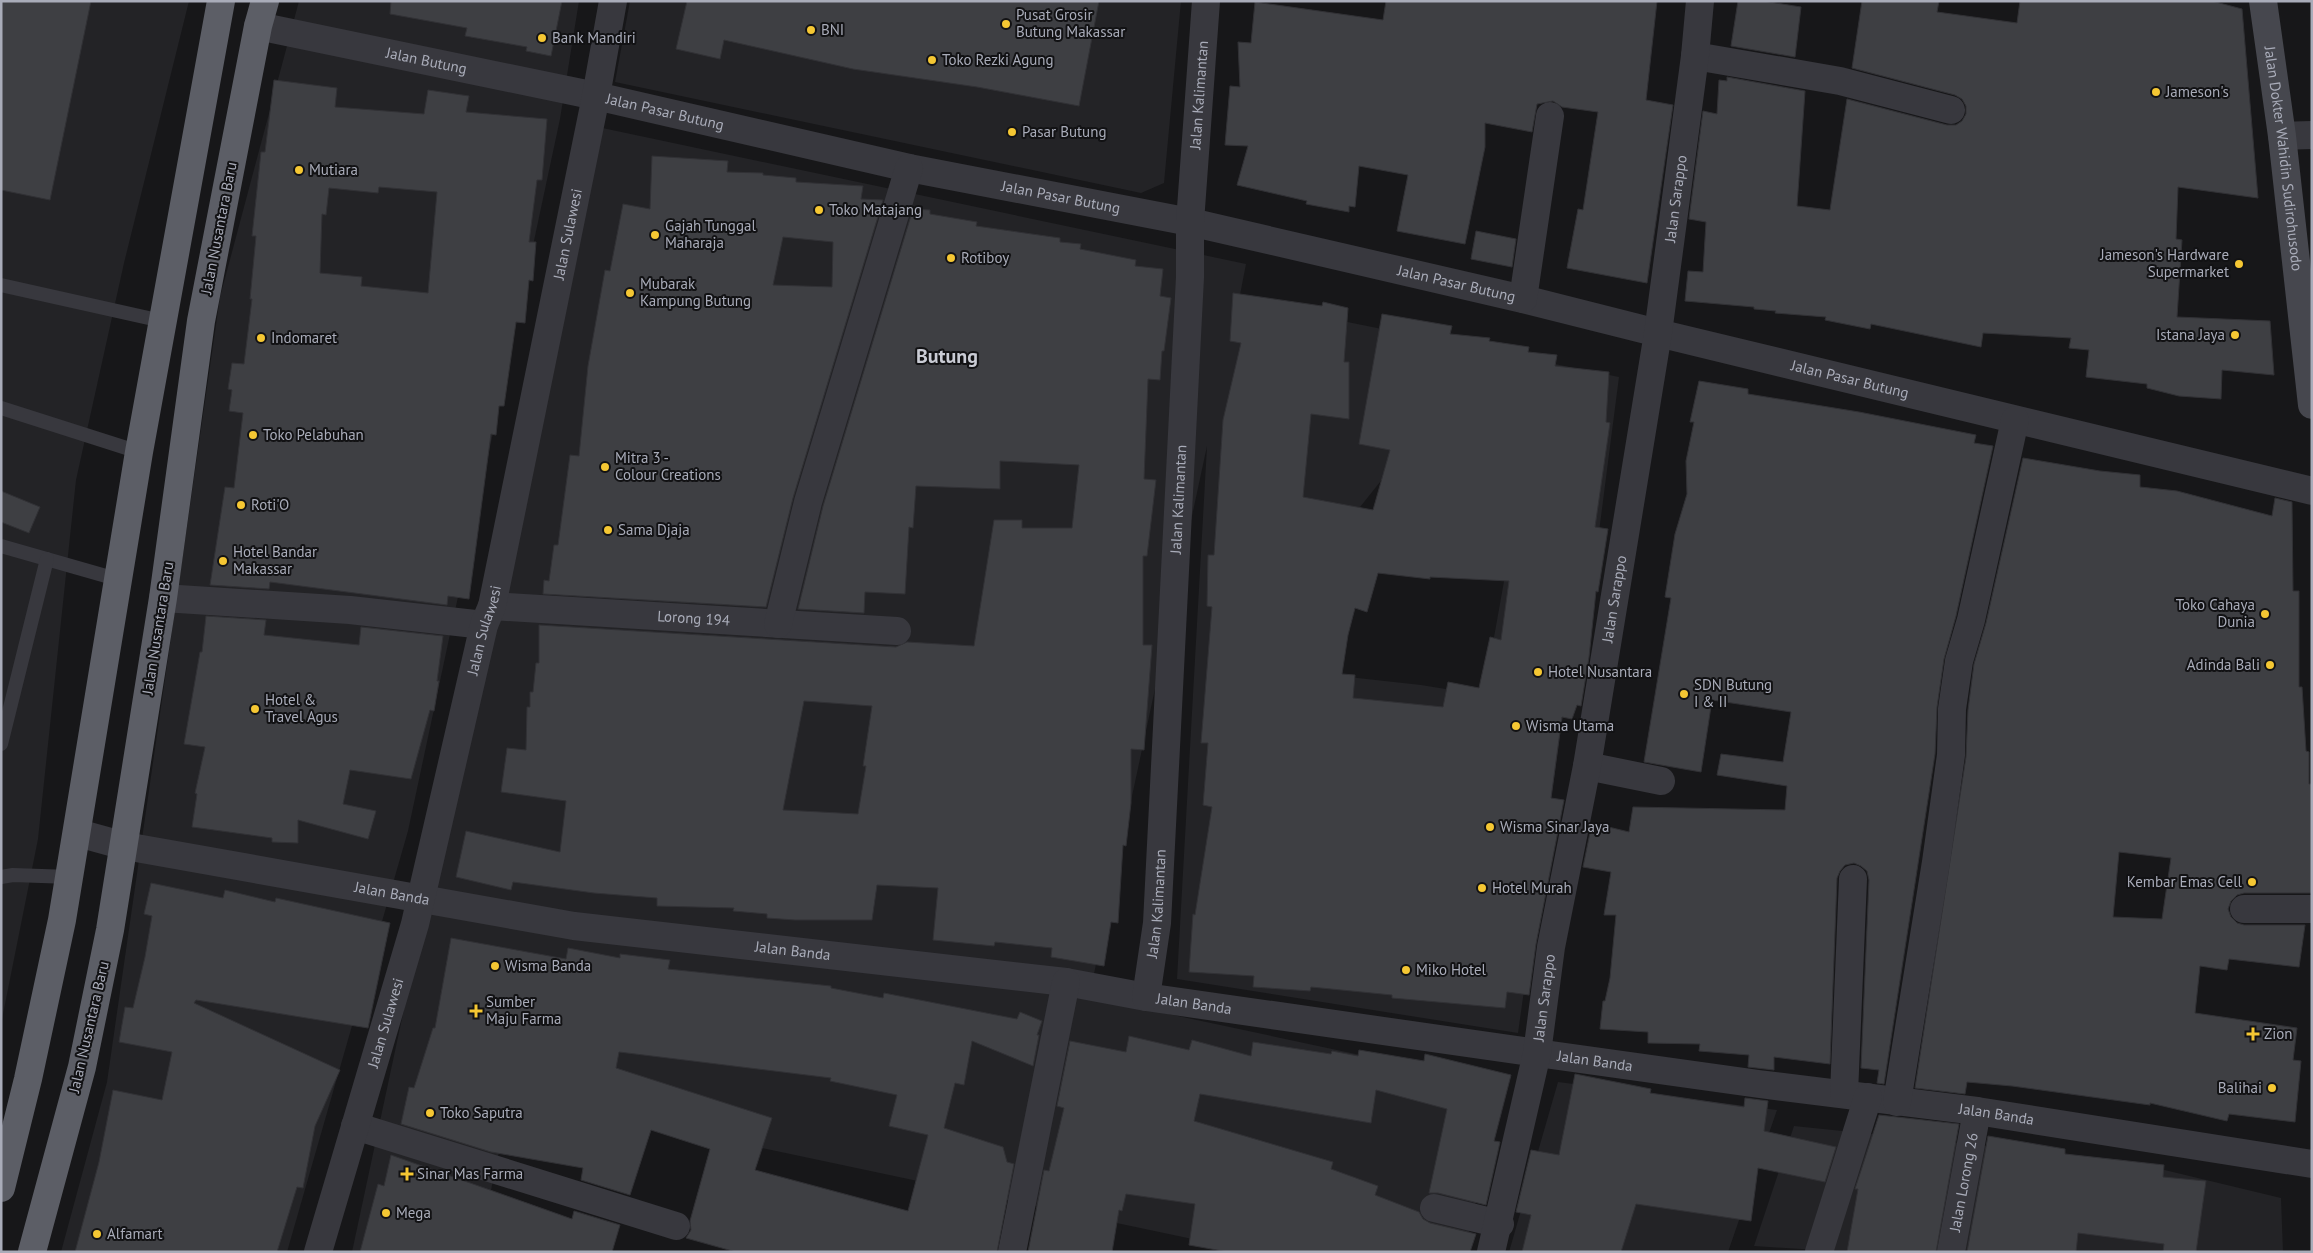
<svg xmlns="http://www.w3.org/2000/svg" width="2313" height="1253" viewBox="0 0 2313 1253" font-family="'PT Sans',sans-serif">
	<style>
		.built { fill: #232326 }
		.building { fill: #3e3f43; stroke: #313135; fill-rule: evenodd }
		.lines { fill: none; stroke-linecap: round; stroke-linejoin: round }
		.service { stroke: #38383e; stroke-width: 14 }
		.minor { stroke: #38383e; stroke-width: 28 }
		.tertiary { stroke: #38383e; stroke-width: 28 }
		.secondary { stroke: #46474e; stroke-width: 28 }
		.trunk { stroke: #5c5e66; stroke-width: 28 }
		.poi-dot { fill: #f5c733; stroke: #121214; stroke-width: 2 }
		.labels { text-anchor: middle; stroke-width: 4; stroke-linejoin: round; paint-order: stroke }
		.poi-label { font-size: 15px; fill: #a9acb9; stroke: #121214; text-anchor: start }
		.street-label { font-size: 15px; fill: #a9acb9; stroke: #121214 }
		.district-label { font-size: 20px; font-weight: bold; fill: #caccd5; stroke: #121214 }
	</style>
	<rect width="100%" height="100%" fill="#171719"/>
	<!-- built -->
	<g class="built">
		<path d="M 1,1 L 189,1 L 124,263 L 76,480 L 38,839 L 1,1024 Z"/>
		<path d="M 299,1 L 579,1 L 560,119 L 408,831 L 287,1252 L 61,1252 L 107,1082 L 220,297 Z"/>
		<path d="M 630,1 L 1181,1 L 1164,183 L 1141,193 L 615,82 Z"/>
		<path d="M 593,126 L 1246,264 L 1239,300 L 1619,377 L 1582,664 L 1491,654 L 1518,503 L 1400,457 L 1293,591 L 1285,670 L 1421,685 L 1564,708 L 1518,1033 L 1177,979 L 1207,446 L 1089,997 L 1501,1085 L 1465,1252 L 1254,1252 L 511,1095 L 478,1252 L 352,1252 Z"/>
		<path d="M 1558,1082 L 1777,1110 L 1728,1252 L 1509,1252 Z"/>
		<path d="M 1794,1126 L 2123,1160 L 2281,1198 L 2283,1252 L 1847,1252 L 1754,1246 Z"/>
	</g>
	<!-- building -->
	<g class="building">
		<path d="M 1,1 L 91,1 L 50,200 L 1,190 Z"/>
		<path d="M 391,1 L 562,1 L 551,56 L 526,51 L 527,47 L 465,36 L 467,28 L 390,14 Z"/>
		<path d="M 687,1 L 1099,1 L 1079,106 L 977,87 L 853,69 L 724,40 L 720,59 L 676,49 Z"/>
		<path d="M 1386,1 L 1657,1 L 1646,100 L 1673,105 L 1647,283 L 1567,268 L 1578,209 L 1583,210 L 1598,112 L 1562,107 L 1553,101 L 1537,104 L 1532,132 L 1485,123 L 1485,147 L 1465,244 L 1397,231 L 1408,175 L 1359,166 L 1355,207 L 1349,206 L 1349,212 L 1306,204 L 1307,201 L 1237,185 L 1248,146 L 1225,145 L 1230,86 L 1240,87 L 1238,42 L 1251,43 L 1255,2 L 1383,20 Z"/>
		<path d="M 1738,1 L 1763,1 L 1801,7 L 1795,57 L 1731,46 Z"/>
		<path d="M 1862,1 L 1939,1 L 1937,12 L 2017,23 L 2020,1 L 2212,1 L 2242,9 L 2258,198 L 2178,187 L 2176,239 L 2182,240 L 2177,317 L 2270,321 L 2274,375 L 2222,370 L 2221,399 L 2179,396 L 2147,388 L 2147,384 L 2086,377 L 2089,350 L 2069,348 L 2071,338 L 1983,333 L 1981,347 L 1871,324 L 1870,329 L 1825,320 L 1826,317 L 1775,313 L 1776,311 L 1754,309 L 1754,307 L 1685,301 L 1688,271 L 1703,272 L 1706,222 L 1689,219 L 1703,111 L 1717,114 L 1719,80 L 1727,81 L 1727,77 L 1805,91 L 1797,206 L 1830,210 L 1847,99 L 1947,125 L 1956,125 L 1962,121 L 1966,114 L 1966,106 L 1962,99 L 1955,95 L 1852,68 Z"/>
		<path d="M 274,80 L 337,88 L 335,107 L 424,114 L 428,90 L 469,96 L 466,112 L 547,119 L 542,180 L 537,180 L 529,242 L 536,242 L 533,281 L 529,280 L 525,323 L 516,322 L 504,406 L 499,406 L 496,435 L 491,434 L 469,599 L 448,596 L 447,605 L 270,582 L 269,589 L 210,585 L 225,487 L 234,488 L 243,413 L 229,411 L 232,390 L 228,389 L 232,363 L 244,364 L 252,299 L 250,299 L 256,236 L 252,236 L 261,152 L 265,152 ZM 379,187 L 437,192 L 428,293 L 361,286 L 362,277 L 320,273 L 322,214 L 326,215 L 329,188 L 378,193 Z"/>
		<path d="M 652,156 L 728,161 L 727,172 L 763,173 L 763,175 L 796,178 L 796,182 L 863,186 L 861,199 L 883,200 L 793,498 L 766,607 L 543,594 L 544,580 L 549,581 L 554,545 L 558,545 L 570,455 L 579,456 L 588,366 L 605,270 L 610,271 L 623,204 L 650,209 ZM 783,237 L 833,242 L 832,287 L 773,285 Z"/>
		<path d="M 913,209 L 930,210 L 930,214 L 977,222 L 976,226 L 1060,238 L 1060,242 L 1081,244 L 1080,249 L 1136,260 L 1135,266 L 1163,269 L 1160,296 L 1171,298 L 1164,351 L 1162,351 L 1160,380 L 1148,379 L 1144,479 L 1156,480 L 1147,556 L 1143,556 L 1143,645 L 1152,645 L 1144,750 L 1131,749 L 1131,803 L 1126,846 L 1123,845 L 1118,923 L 1111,922 L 1104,966 L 1051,957 L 1052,948 L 995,942 L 994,946 L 933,940 L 938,888 L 877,885 L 872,920 L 795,920 L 767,918 L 767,914 L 733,911 L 734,908 L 657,906 L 657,898 L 594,893 L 513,882 L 511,890 L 456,877 L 466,831 L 560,852 L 566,801 L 501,792 L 507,748 L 526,750 L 527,707 L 530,707 L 530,692 L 533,692 L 536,663 L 539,663 L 539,625 L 896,647 L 907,642 L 974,646 L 994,520 L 1022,520 L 1022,528 L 1072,528 L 1079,465 L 1000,461 L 1000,489 L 916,486 L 913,528 L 909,527 L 905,594 L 865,592 L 864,613 L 798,609 L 823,506 ZM 804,701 L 872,706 L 863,766 L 866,766 L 858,814 L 783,810 Z"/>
		<path d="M 1476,231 L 1516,239 L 1512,267 L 1471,259 Z"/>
		<path d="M 1233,293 L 1322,306 L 1323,302 L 1348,308 L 1344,362 L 1349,362 L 1349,419 L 1311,414 L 1303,497 L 1373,510 L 1390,450 L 1359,444 L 1382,314 L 1452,326 L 1450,334 L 1490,338 L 1489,341 L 1529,347 L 1528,352 L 1557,355 L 1555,366 L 1609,372 L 1606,422 L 1610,423 L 1595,527 L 1608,529 L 1598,592 L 1596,591 L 1589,657 L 1581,706 L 1577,705 L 1572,719 L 1562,717 L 1551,798 L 1564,800 L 1536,944 L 1529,995 L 1507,992 L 1505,1008 L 1392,998 L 1392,995 L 1311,987 L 1310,991 L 1253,987 L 1254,976 L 1189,972 L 1193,914 L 1195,915 L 1212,807 L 1203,805 L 1208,743 L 1201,743 L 1212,607 L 1207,606 L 1208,555 L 1214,555 L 1223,420 L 1241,343 L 1230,341 ZM 1378,573 L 1430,579 L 1430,577 L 1509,581 L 1501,640 L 1490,637 L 1479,688 L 1448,682 L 1443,707 L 1353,698 L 1355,675 L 1342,674 L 1348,635 L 1355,608 L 1367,612 Z"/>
		<path d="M 1699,381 L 1748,389 L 1748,394 L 1859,412 L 1976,435 L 1974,443 L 1993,446 L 1956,616 L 1944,659 L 1937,707 L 1935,754 L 1884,1084 L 1877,1083 L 1879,1070 L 1861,1068 L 1869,880 L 1867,871 L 1861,866 L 1854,863 L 1845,865 L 1840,871 L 1837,878 L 1830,1064 L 1774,1057 L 1774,1070 L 1748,1067 L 1749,1055 L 1699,1051 L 1700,1044 L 1648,1043 L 1648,1032 L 1600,1029 L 1603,1001 L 1605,1001 L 1610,978 L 1616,915 L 1604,915 L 1611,872 L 1583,867 L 1592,823 L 1629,832 L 1633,807 L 1785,810 L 1787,786 L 1717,775 L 1721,754 L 1783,762 L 1791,712 L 1712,700 L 1701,772 L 1644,762 L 1671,598 L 1665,597 L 1675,534 L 1687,494 L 1686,461 L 1694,422 L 1690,422 Z"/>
		<path d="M 2023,458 L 2100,471 L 2140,475 L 2140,487 L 2177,491 L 2272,516 L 2275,498 L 2292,502 L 2293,591 L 2299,591 L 2299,687 L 2302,687 L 2306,751 L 2309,752 L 2309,784 L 2312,784 L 2312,893 L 2244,893 L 2237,895 L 2231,901 L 2228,909 L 2231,917 L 2237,923 L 2244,925 L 2305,925 L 2299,967 L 2229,959 L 2227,970 L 2200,966 L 2195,1013 L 2297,1028 L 2293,1060 L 2301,1061 L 2295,1122 L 2229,1114 L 2227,1121 L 2150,1103 L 2150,1105 L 2012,1086 L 1967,1082 L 1965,1094 L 1915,1088 L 1966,757 L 1968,710 L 1974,664 L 1986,623 ZM 2119,852 L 2171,858 L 2162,919 L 2113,917 Z"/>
		<path d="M 1,491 L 40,507 L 29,533 L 1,522 Z"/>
		<path d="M 206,616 L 266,620 L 264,635 L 359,645 L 361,627 L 443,636 L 437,681 L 439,681 L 434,711 L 430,710 L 411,779 L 350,770 L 343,804 L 376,811 L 368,839 L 298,820 L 298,843 L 272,842 L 272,838 L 192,827 L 197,794 L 195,793 L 205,747 L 184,744 L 200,652 L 202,652 Z"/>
		<path d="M 151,883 L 223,898 L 225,890 L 275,902 L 276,898 L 390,923 L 368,1028 L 196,1000 L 194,1003 L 340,1070 L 315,1126 L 303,1188 L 297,1187 L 277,1252 L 75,1252 L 99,1162 L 113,1090 L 162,1100 L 172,1052 L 119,1042 L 125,1007 L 133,1008 L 145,957 L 152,916 L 144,914 Z"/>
		<path d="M 451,938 L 566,959 L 568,948 L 620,958 L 620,954 L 670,960 L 668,969 L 831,986 L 831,988 L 883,998 L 884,993 L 1017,1019 L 1020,1012 L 1042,1021 L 1037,1035 L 1039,1035 L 1033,1066 L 972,1041 L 964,1085 L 955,1083 L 944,1128 L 1003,1147 L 1007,1162 L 1014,1164 L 997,1252 L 736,1252 L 686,1238 L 691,1230 L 690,1221 L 710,1149 L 651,1130 L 630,1195 L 581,1180 L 583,1168 L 491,1152 L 401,1124 L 409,1087 L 414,1088 L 433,1028 L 435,1028 ZM 619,1052 L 831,1078 L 830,1081 L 897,1095 L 889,1126 L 928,1135 L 908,1211 L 755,1170 L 772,1118 L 616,1068 Z"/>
		<path d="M 1129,1036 L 1189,1050 L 1192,1040 L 1251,1056 L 1253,1042 L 1331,1054 L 1332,1051 L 1358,1056 L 1359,1050 L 1424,1061 L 1425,1054 L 1511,1075 L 1494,1141 L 1500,1142 L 1486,1205 L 1438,1193 L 1429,1193 L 1447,1109 L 1376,1090 L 1371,1123 L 1200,1094 L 1194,1121 L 1333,1162 L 1331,1169 L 1378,1186 L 1375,1195 L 1419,1212 L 1423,1219 L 1430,1223 L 1476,1234 L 1470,1252 L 1228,1252 L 1189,1245 L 1195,1204 L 1126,1194 L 1122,1211 L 1119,1210 L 1112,1252 L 1028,1252 L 1044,1170 L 1049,1171 L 1064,1108 L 1057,1106 L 1070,1041 L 1126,1052 Z"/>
		<path d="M 1575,1074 L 1651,1089 L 1650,1093 L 1744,1107 L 1745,1098 L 1768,1101 L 1764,1131 L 1836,1147 L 1825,1182 L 1758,1168 L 1751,1221 L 1636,1204 L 1621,1252 L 1522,1252 L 1531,1215 L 1516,1212 L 1531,1150 L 1559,1155 Z"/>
		<path d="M 1879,1115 L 1959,1124 L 1936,1252 L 1847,1252 L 1858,1189 L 1855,1189 Z"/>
		<path d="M 1988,1136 L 2065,1149 L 2065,1154 L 2164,1165 L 2163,1177 L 2206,1181 L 2196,1252 L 2163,1252 L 2164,1244 L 2078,1233 L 2076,1252 L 1967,1252 Z"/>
		<path d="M 391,1155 L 572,1219 L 574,1211 L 620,1225 L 612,1252 L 360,1252 L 378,1184 L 384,1186 Z"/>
	</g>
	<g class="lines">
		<!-- service -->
		<g class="service">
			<path d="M 1,285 L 162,321"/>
			<path d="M 1,408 L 139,452"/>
			<path d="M 1,546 L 120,580"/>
			<path d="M 1,744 L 47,559"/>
			<path d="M 1,877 L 13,875 L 70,877"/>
		</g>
		<!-- minor -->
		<g class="minor">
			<path id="s1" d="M 258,26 L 596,96 L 909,168 L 1190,222 L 1523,299 L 1658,333 L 2312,491"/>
			<path d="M 1695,56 L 1840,81 L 1951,110"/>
			<path d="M 2282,136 L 2312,135"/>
			<path d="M 1523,299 L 1550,116"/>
			<path d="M 163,598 L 350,610 L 484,625"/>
			<path id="s2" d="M 492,606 L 897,631"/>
			<path d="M 778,624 L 808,502 L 909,168"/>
			<path d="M 1587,766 L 1661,781"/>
			<path id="s3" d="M 78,833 L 125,846 L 574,926 L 1066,982 L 1146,997 L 1537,1053 L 1759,1084 L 1977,1111 L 2312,1164"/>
			<path d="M 2244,909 L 2312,909"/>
			<path id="s4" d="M 1146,997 L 1157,923 L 1190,277 L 1190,222 L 1206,1"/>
			<path d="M 1844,1094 L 1853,879"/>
			<path d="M 1897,1102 L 1936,862 L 1951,755 L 1952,709 L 1959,661 L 1971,620 L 2015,420"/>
			<path d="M 355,1126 L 676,1226"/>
			<path d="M 1434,1208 L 1500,1224"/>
			<path d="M 1012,1252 L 1066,982"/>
			<path id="s5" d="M 1491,1252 L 1537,1053 L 1551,947 L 1587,766 L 1658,333 L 1695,56 L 1700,1"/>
			<path d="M 1819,1252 L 1868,1097"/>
			<path id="s6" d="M 1951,1252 L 1977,1111"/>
		</g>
		<!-- tertiary -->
		<path class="tertiary" id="s7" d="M 318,1252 L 415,924 L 484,625 L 492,606 L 596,96 L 613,1"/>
		<!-- secondary -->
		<path class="secondary" id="s8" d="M 2263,1 L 2282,136 L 2312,405"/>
		<!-- trunk -->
		<g class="trunk">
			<path d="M 1,1188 L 28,1079 L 62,920 L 139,452 L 221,1"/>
			<path d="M 32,1252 L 82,1067 L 110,930 L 163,598 L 201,321 L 258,26 L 265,1"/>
		</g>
	</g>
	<!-- markers -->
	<g class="poi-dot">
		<circle cx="1006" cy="24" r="5"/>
		<circle cx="811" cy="30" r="5"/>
		<circle cx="542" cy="38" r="5"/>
		<circle cx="932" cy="60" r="5"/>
		<circle cx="2156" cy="92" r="5"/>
		<circle cx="1012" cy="132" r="5"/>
		<circle cx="299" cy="170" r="5"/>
		<circle cx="819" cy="210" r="5"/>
		<circle cx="655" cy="235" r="5"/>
		<circle cx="951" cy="258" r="5"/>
		<circle cx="2239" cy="264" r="5"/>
		<circle cx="630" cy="293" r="5"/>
		<circle cx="2235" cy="335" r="5"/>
		<circle cx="261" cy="338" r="5"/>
		<circle cx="253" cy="435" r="5"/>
		<circle cx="605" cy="467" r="5"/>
		<circle cx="241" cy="505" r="5"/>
		<circle cx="608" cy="530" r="5"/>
		<circle cx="223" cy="561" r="5"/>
		<circle cx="2265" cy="614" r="5"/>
		<circle cx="2270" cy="665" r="5"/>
		<circle cx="1538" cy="672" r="5"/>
		<circle cx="1684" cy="694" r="5"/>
		<circle cx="255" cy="709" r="5"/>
		<circle cx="1516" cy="726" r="5"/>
		<circle cx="1490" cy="827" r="5"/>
		<circle cx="2252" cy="882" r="5"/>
		<circle cx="1482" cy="888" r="5"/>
		<circle cx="495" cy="966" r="5"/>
		<circle cx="1406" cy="970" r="5"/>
		<path d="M473.5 1003.5h5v5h5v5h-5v5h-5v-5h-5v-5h5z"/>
		<path d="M2250.5 1026.5h5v5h5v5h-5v5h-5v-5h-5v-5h5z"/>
		<circle cx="2272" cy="1088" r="5"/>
		<circle cx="430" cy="1113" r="5"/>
		<path d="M404.5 1166.5h5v5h5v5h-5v5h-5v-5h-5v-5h5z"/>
		<circle cx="386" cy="1213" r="5"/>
		<circle cx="97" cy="1234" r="5"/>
	</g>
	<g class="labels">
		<!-- poi labels -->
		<g class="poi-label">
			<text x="1016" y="20">Pusat Grosir<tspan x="1016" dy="17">Butung Makassar</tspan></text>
			<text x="821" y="35">BNI</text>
			<text x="552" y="43">Bank Mandiri</text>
			<text x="942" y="65">Toko Rezki Agung</text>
			<text x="2166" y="97">Jameson's</text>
			<text x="1022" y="137">Pasar Butung</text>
			<text x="309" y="175">Mutiara</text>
			<text x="829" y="215">Toko Matajang</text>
			<text x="665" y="231">Gajah Tunggal<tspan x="665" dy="17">Maharaja</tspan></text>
			<text x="2229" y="260" text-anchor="end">Jameson's Hardware<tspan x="2229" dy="17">Supermarket</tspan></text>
			<text x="961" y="263">Rotiboy</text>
			<text x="640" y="289">Mubarak<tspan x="640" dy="17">Kampung Butung</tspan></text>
			<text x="2225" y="340" text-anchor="end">Istana Jaya</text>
			<text x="271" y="343">Indomaret</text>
			<text x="263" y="440">Toko Pelabuhan</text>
			<text x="615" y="463">Mitra 3 -<tspan x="615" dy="17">Colour Creations</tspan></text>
			<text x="251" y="510">Roti'O</text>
			<text x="618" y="535">Sama Djaja</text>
			<text x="233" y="557">Hotel Bandar<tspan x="233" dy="17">Makassar</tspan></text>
			<text x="2255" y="610" text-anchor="end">Toko Cahaya<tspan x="2255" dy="17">Dunia</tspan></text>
			<text x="2260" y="670" text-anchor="end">Adinda Bali</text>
			<text x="1548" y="677">Hotel Nusantara</text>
			<text x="1694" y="690">SDN Butung<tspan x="1694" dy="17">I &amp; II</tspan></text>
			<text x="265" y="705">Hotel &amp;<tspan x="265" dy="17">Travel Agus</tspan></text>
			<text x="1526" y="731">Wisma Utama</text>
			<text x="1500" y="832">Wisma Sinar Jaya</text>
			<text x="2242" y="887" text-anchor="end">Kembar Emas Cell</text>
			<text x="1492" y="893">Hotel Murah</text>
			<text x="505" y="971">Wisma Banda</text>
			<text x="1416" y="975">Miko Hotel</text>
			<text x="486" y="1007">Sumber<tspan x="486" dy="17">Maju Farma</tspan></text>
			<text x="2264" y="1039">Zion</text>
			<text x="2262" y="1093" text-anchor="end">Balihai</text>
			<text x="440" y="1118">Toko Saputra</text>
			<text x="417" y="1179">Sinar Mas Farma</text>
			<text x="396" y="1218">Mega</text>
			<text x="107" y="1239">Alfamart</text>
		</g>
		<!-- street labels -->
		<g class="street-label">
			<text dy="5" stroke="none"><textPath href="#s1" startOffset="172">Jalan Butung</textPath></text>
			<text dy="5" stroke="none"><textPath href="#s4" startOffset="904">Jalan Kalimantan</textPath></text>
			<text dy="5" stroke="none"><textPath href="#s1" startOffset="416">Jalan Pasar Butung</textPath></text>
			<text dy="5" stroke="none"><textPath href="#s8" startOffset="159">Jalan Dokter Wahidin Sudirohusodo</textPath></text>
			<text dy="5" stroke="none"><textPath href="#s1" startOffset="821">Jalan Pasar Butung</textPath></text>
			<text dy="5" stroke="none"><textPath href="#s5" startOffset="1070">Jalan Sarappo</textPath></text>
			<text transform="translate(219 228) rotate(-79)" y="5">Jalan Nusantara Baru</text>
			<text dy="5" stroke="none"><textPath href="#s7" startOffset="1049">Jalan Sulawesi</textPath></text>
			<text dy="5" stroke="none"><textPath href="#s1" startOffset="1226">Jalan Pasar Butung</textPath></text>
			<text dy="5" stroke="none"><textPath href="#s1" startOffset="1631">Jalan Pasar Butung</textPath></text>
			<text dy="5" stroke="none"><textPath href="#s4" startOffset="499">Jalan Kalimantan</textPath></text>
			<text dy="5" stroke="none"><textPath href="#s5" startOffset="665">Jalan Sarappo</textPath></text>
			<text dy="5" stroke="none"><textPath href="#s2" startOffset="202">Lorong 194</textPath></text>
			<text transform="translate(158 628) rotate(-81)" y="5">Jalan Nusantara Baru</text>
			<text dy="5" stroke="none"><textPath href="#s7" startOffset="644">Jalan Sulawesi</textPath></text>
			<text dy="5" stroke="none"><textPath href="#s3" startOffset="320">Jalan Banda</textPath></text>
			<text dy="5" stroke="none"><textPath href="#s4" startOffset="94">Jalan Kalimantan</textPath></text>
			<text dy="5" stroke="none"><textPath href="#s3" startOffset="725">Jalan Banda</textPath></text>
			<text dy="5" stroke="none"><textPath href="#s5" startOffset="260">Jalan Sarappo</textPath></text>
			<text dy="5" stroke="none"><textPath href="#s3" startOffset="1130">Jalan Banda</textPath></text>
			<text dy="5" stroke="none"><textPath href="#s7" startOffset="239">Jalan Sulawesi</textPath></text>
			<text transform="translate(89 1027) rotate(-77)" y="5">Jalan Nusantara Baru</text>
			<text dy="5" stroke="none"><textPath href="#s3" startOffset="1535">Jalan Banda</textPath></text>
			<text dy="5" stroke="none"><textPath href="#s3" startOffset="1940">Jalan Banda</textPath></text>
			<text dy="5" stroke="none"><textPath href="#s6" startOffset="71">Jalan Lorong 26</textPath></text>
		</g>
		<!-- district labels -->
		<g class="district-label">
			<text x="947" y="363">Butung</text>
		</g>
	</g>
	<!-- border -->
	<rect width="2313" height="1253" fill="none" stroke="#a9acb9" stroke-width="5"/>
</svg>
